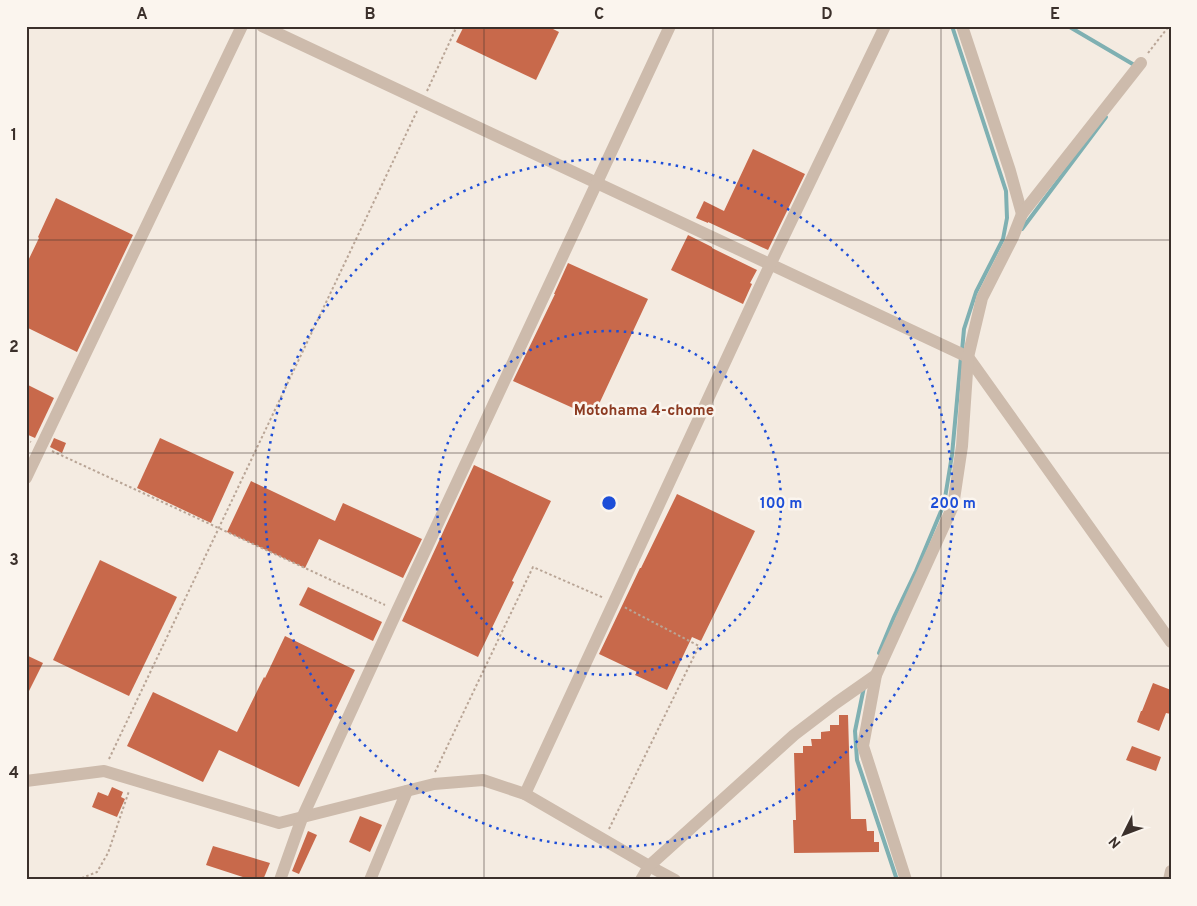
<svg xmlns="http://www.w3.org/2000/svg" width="1197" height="906" viewBox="0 0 1197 906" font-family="Overpass,sans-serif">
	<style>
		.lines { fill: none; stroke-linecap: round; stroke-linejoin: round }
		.stream { stroke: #7fb0b2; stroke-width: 4 }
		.building { fill: #c8694b }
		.path { stroke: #b9a596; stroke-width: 2; stroke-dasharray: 2.5 2.5; stroke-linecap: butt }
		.minor { stroke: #cdbbac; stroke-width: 12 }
		.grid { fill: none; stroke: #3b302b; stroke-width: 1; stroke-opacity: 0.55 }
		.ring { fill: none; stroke: #1d4ed8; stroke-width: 2.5; stroke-dasharray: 2.5 5 }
		.labels { text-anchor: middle; stroke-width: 5; stroke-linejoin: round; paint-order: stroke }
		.neighbourhood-label { font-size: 15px; font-weight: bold; fill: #8c3b22; stroke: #fbf5ee }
		.centre { fill: #1d4ed8; stroke: #fbf5ee; stroke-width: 2.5 }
		.ring-label { font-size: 15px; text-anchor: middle; font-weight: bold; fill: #1d4ed8; stroke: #fbf5ee; stroke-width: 5; stroke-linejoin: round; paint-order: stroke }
		.neatline { fill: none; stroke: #3b302b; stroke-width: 2 }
		.grid-label { font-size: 16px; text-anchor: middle; font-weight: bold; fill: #3b302b }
	</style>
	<rect width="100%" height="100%" fill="#f4ebe1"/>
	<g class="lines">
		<!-- stream -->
		<g class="stream">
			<path d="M 952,26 L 1006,191 L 1007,218 L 1003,239 L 976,292 L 964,329 L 962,351"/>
			<path d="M 1068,26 L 1136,66"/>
			<path d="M 1022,229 L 1106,117"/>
			<path d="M 879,653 L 894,617 L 916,571 L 944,504 L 952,455 L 961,357"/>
			<path d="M 864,687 L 855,731 L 857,760 L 897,880"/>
		</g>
	</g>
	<!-- building -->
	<g class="building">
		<path d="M 464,26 L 547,26 L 559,32 L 536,80 L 456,42 Z"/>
		<path d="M 753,149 L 805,174 L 768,250 L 708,222 L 708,223 L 696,218 L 704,201 L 724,211 Z"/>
		<path d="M 56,198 L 133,235 L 77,352 L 26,327 L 26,265 L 39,238 L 38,237 Z"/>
		<path d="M 688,235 L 712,247 L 712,248 L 757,270 L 750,283 L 752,284 L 743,304 L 671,270 Z"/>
		<path d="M 568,263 L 648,299 L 593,417 L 513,381 L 555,294 L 554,294 Z"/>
		<path d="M 26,384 L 54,398 L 35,438 L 26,434 Z"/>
		<path d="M 54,438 L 66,443 L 62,453 L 50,447 Z"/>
		<path d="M 160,438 L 234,472 L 211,523 L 137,488 Z"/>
		<path d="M 474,465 L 551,501 L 512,581 L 514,582 L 478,657 L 402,621 Z"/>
		<path d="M 251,481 L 335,521 L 343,503 L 422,539 L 403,578 L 319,539 L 305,568 L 227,532 Z"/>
		<path d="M 677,494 L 755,531 L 701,641 L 692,637 L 667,690 L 635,675 L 637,672 L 599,654 L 640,568 L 641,568 Z"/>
		<path d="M 100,560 L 177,597 L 129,696 L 53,660 Z"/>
		<path d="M 308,587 L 382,622 L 373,641 L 299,605 Z"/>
		<path d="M 285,636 L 355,670 L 299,787 L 219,750 L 203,782 L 127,746 L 153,692 L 237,732 L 264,677 L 265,678 Z"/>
		<path d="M 26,655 L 43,663 L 26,697 Z"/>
		<path d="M 1153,683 L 1171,690 L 1171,714 L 1166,713 L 1159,731 L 1137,722 L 1141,711 L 1142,711 Z"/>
		<path d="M 839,715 L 848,715 L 851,819 L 866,819 L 867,831 L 874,831 L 874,842 L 879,842 L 879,852 L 794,853 L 793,820 L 796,820 L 794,753 L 803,753 L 803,746 L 812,746 L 811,739 L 821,739 L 821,732 L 830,731 L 830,725 L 839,725 Z"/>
		<path d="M 1132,746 L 1161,757 L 1156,771 L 1126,760 Z"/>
		<path d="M 112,787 L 123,792 L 121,797 L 125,799 L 117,817 L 92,807 L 98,792 L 108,796 Z"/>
		<path d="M 360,816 L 382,825 L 370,852 L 349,842 Z"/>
		<path d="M 308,831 L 317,835 L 299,874 L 292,871 Z"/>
		<path d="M 213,846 L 270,863 L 263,880 L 252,880 L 206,865 Z"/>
	</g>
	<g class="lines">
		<!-- path -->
		<g class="path">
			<path d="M 1148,53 L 1169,26"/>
			<path d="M 427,91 L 457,26"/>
			<path d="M 26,439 L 31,442"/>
			<path d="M 52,451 L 385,605"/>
			<path d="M 109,759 L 417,111"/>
			<path d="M 435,772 L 533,567 L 604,598"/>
			<path d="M 609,829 L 699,646 L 624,607"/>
			<path d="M 77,880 L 97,872 L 108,853 L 129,791"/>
		</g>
		<!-- minor -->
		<g class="minor">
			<path d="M 262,26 L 968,357 L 1171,642"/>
			<path d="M 962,26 L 1010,171 L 1022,214"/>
			<path d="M 26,478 L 242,26"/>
			<path d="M 26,781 L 104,771 L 279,823 L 434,784 L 483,780 L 525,794 L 649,866 L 675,880"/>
			<path d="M 525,794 L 770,265 L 885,26"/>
			<path d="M 280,880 L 302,818 L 397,611 L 670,26"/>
			<path d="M 370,880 L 407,791"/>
			<path d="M 641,880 L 649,866 L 794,735 L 836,703 L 876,675"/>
			<path d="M 906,880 L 863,746 L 876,675 L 953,506 L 962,446 L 968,357 L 982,298 L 1013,237 L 1022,214 L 1141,63"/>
			<path d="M 1169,880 L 1171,871"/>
		</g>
	</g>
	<!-- grid -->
	<path class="grid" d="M 256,26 L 256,880M 484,26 L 484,880M 713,26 L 713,880M 941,26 L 941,880M 26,240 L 1171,240M 26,453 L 1171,453M 26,666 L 1171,666"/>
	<!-- distance rings -->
	<g class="ring">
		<circle cx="609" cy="503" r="172"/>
		<circle cx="609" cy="503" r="344"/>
	</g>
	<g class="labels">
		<!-- neighbourhood labels -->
		<g class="neighbourhood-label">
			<text x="644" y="415">Motohama 4-chome</text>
		</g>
	</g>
	<circle cx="609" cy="503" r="8" class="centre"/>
	<g class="ring-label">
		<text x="781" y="508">100 m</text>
		<text x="953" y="508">200 m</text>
	</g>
	<!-- border -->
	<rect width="1197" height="906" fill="none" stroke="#fbf5ee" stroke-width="55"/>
	<!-- north arrow -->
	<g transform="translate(1124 834) rotate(228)" stroke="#fbf5ee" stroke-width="4" paint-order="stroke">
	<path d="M0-4L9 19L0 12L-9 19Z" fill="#3b302b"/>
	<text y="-8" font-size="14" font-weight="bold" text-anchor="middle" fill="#3b302b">N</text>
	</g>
	<rect x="28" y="28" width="1142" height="850" class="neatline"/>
	<g class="grid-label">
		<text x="142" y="19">A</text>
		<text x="370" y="19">B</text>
		<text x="599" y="19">C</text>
		<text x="827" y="19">D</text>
		<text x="1055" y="19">E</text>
		<text x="14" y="140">1</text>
		<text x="14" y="352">2</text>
		<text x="14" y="565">3</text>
		<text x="14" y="778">4</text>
	</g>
</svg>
